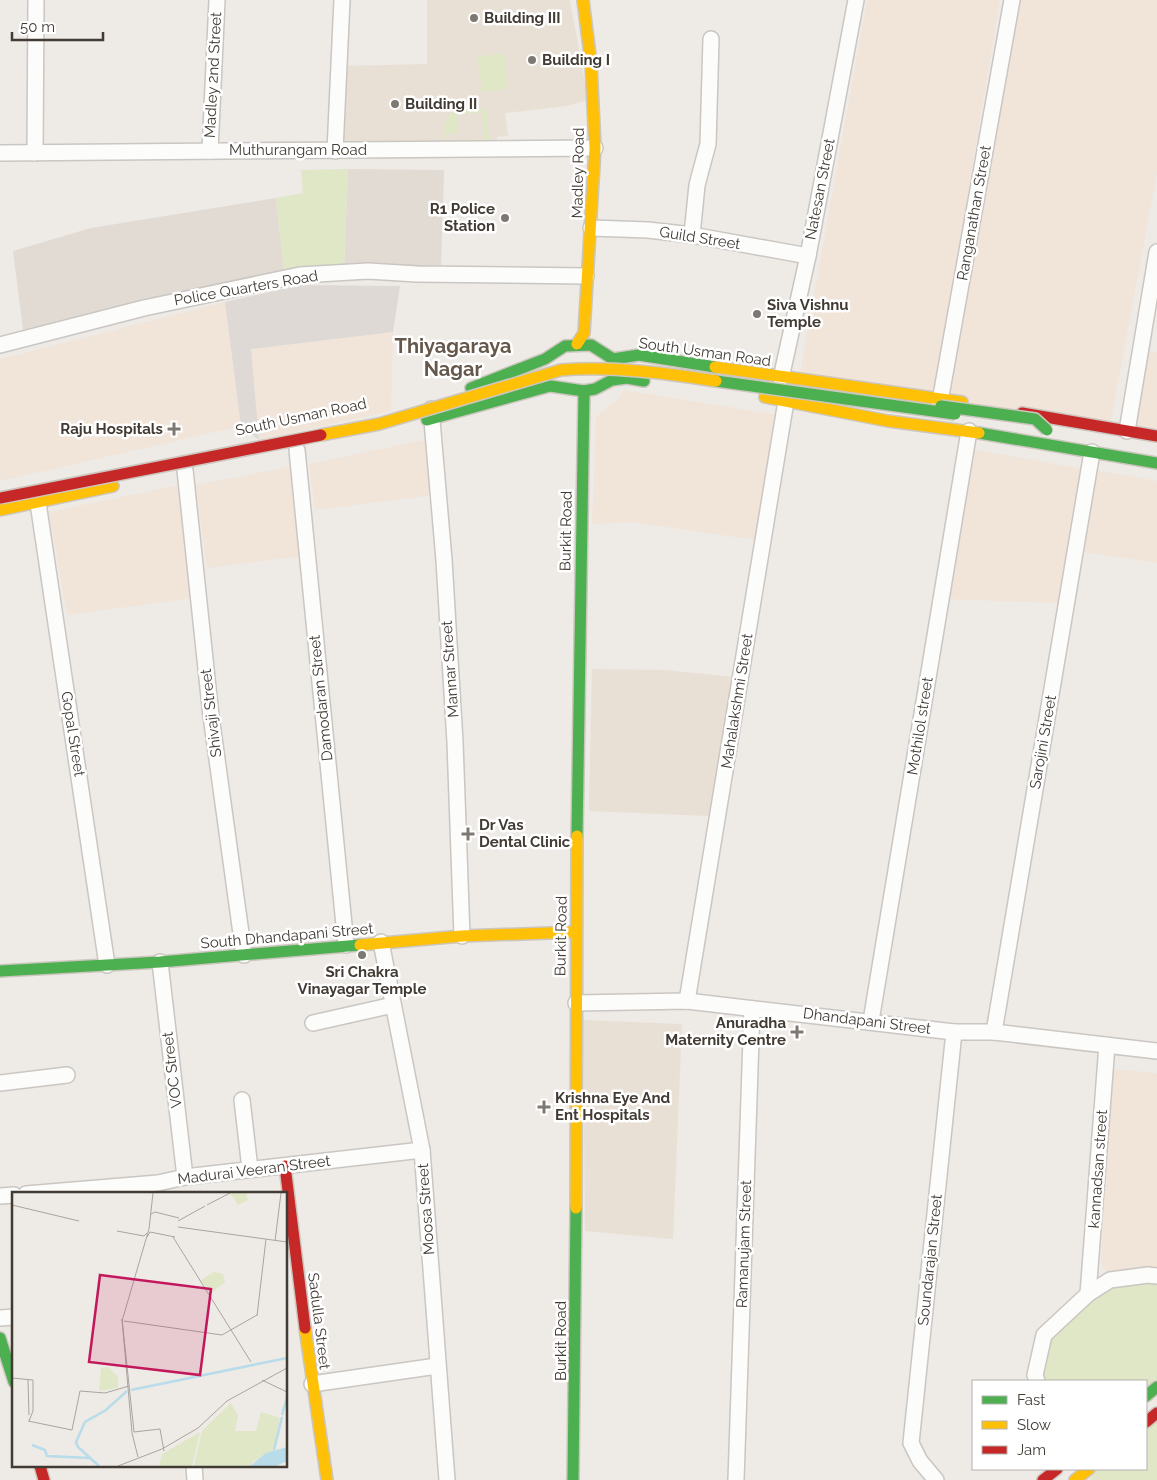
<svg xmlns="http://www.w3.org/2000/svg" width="1157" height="1480" viewBox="0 0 1157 1480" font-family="Raleway,sans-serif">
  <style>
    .residential { fill: #e2dbd4 }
    .commercial { fill: #f1e4d9 }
    .industrial { fill: #ded9d4 }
    .education { fill: #e9e0d5 }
    .green { fill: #dfe7c7; fill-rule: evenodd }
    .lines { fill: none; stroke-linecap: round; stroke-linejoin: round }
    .street-casing { stroke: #cac6c2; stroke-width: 18 }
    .fast-casing { stroke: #ccc6be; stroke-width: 14 }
    .slow-casing { stroke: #ccc6be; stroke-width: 14 }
    .jam-casing { stroke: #ccc6be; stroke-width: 14 }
    .street { stroke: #fcfcfb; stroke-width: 15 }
    .fast { stroke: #4caf50; stroke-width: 11 }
    .slow { stroke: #ffc107; stroke-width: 11 }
    .jam { stroke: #c62828; stroke-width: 11 }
    .fast-bridge-casing { stroke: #ccc6be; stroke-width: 14; stroke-linecap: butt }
    .slow-bridge-casing { stroke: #ccc6be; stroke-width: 14; stroke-linecap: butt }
    .jam-bridge-casing { stroke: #ccc6be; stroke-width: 14; stroke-linecap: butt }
    .fast-bridge { stroke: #4caf50; stroke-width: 11 }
    .slow-bridge { stroke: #ffc107; stroke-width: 11 }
    .jam-bridge { stroke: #c62828; stroke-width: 11 }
    .poi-dot { fill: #7e7872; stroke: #fff; stroke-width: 2 }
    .labels { text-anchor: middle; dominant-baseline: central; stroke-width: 5; stroke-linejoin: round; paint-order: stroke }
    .poi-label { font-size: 15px; font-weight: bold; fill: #423b34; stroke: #fff; text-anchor: start }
    .street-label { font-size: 15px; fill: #423b34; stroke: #fff }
    .district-label { font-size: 20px; font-weight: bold; fill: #65584b; stroke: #fff }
    .inset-river { fill: none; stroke: #b8dcea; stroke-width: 2.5 }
    .inset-road { fill: none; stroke: #a9a49f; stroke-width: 1 }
    .view { fill: #c2185b; fill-opacity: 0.15; stroke: #c2185b; stroke-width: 2.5 }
    .inset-edge { fill: none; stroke: #423b34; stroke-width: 2.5 }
  </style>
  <rect width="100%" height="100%" fill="#eeeae6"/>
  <g class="residential">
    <polygon points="348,169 444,170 441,265 344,268"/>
    <polygon points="276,198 284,271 23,330 13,251 91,228"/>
  </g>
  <g class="commercial">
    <polygon points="867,0 1000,0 933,402 799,379"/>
    <polygon points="1018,0 1157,0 1157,172 1110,425 944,403"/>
    <polygon points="225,302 241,426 0,481 0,359"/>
    <polygon points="393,332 391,411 259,440 251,349"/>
    <polygon points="1142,350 1157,352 1157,432 1127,427"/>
    <polygon points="624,390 784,416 763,541 632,522 592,524 596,417 616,401"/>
    <polygon points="430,439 434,495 315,510 309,464"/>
    <polygon points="967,448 1082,469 1061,603 946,599"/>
    <polygon points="292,466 302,556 207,568 196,485"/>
    <polygon points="1094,470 1157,481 1157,563 1079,551"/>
    <polygon points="179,485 192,598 67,615 49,512"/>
    <polygon points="1109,1069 1157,1073 1157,1268 1107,1272 1101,1264"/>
  </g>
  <polygon class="industrial" points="301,285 400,286 393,332 251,349 259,440 241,426 225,302"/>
  <g class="education">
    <polygon points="427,0 570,0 588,100 567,106 505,113 508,136 497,137 497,145 339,147 343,66 427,64"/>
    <polygon points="592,669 665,670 734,677 709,816 589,811"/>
    <polygon points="583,1020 682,1024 673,1239 585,1231"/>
  </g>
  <g class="green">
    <polygon points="504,53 508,88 482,92 477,57"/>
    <path d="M 487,109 L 489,141 L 444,143 L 444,126 L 451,111 ZM 482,113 L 484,139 L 446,141 L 445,134 L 458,133 L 457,114 Z"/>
    <polygon points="348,169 344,268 284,271 276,198 303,193 301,170"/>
    <polygon points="1157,1279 1157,1385 1146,1395 1146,1381 1040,1381 1047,1335 1111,1282"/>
    <polygon points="1157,1419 1157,1480 1090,1480 1097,1469 1146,1469 1146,1429"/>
  </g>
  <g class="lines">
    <g class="street-casing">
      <g id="street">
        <polyline points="210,151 217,0"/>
        <polyline points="335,151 342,0"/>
        <polyline points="0,153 595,148"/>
        <polyline points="35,153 36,0"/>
        <polyline points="591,228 648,230 692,235 808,256"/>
        <polyline points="692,235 697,185 708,144 711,39"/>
        <polyline points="0,345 144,308 300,275 368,271 417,274 586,276"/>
        <polyline points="781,378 808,256 856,0"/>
        <polyline points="939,407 1012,0"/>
        <polyline points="431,409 444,560 455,742 462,936"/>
        <polyline points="1127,431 1157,252"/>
        <polyline points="297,450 346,945"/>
        <polyline points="185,470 211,716 244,955"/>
        <polyline points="38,503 107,965"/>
        <polyline points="381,942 422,1150 447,1480"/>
        <polyline points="160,962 185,1177"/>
        <polyline points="687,1001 786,401"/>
        <polyline points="576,1003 687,1001 954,1032 994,1032 1157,1051"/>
        <polyline points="871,1021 969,431"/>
        <polyline points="313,1023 393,1005"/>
        <polyline points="994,1032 1092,452"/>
        <polyline points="0,1083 67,1075"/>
        <polyline points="242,1100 250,1169"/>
        <polyline points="26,1194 158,1183 185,1177 422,1150"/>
        <polyline points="0,1196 14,1195"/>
        <polyline points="1088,1294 1107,1045"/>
        <polyline points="0,1318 14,1317"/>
        <polyline points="1037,1381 1035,1375 1044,1335 1088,1294 1110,1280 1148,1275 1157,1276"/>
        <polyline points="312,1384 437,1366"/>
        <polyline points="194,1466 195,1480"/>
        <polyline points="736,1480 752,1009"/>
        <polyline points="936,1480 920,1461 911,1443 954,1032"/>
      </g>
    </g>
    <g class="fast-casing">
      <g id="fast">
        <polyline points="471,388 545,359 565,346 591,345 613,359 639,355 715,367"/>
        <polyline points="427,420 550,386 584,391 595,389 612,380 627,378 644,381"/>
        <polyline points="979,433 1157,463"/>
        <polyline points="577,836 584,391"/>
        <polyline points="0,971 160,962 360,945"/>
        <polyline points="0,1338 14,1382"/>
        <polyline points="1146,1396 1157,1387"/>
        <polyline points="573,1480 576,1208"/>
      </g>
    </g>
    <g class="slow-casing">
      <g id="slow">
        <polyline points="577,344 584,333 595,148 591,63 583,0"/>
        <polyline points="715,367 962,402"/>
        <polyline points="765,397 888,421 979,433"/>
        <polyline points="0,510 113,486"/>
        <polyline points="360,945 462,936 576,932"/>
        <polyline points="576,1208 577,836"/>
        <polyline points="305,1328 327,1480"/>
        <polyline points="1075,1480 1089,1469"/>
      </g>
    </g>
    <g class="jam-casing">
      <g id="jam">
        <polyline points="1022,413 1157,436"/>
        <polyline points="285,1166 305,1328"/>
        <polyline points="1146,1422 1157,1413"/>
        <polyline points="40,1466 44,1480"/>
        <polyline points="1043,1480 1057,1469"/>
      </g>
    </g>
    <use href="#street" class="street"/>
    <use href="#fast" class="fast"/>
    <use href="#slow" class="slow"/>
    <use href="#jam" class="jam"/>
    <g class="fast-bridge-casing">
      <g id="fast-bridge">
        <polyline points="716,381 955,414"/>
        <polyline points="941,406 1035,419 1047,430"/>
      </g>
    </g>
    <g class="slow-bridge-casing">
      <path id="slow-bridge" d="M 321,435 L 379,424 L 561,370 C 614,366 664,373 716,381"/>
    </g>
    <g class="jam-bridge-casing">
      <polyline id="jam-bridge" points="0,498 321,435"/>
    </g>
    <use href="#fast-bridge" class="fast-bridge"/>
    <use href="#slow-bridge" class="slow-bridge"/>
    <use href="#jam-bridge" class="jam-bridge"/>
  </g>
  <g class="poi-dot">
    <circle cx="474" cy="18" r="5"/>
    <circle cx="532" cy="60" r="5"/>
    <circle cx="395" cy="104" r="5"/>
    <circle cx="505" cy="218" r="5"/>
    <circle cx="757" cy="314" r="5"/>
    <path d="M171.5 421.5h5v5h5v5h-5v5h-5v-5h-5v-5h5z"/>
    <path d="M465.5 826.5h5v5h5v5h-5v5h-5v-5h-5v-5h5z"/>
    <circle cx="362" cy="955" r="5"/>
    <path d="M794.5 1024.5h5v5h5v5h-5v5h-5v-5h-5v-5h5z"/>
    <path d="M541.5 1099.5h5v5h5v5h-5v5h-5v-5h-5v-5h5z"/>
  </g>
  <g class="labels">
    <g class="poi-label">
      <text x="484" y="18">Building III</text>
      <text x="542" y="60">Building I</text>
      <text x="405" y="104">Building II</text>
      <text x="495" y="209" text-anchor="end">R1 Police<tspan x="495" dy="17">Station</tspan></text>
      <text x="767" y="305">Siva Vishnu<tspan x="767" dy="17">Temple</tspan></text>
      <text x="163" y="429" text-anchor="end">Raju Hospitals</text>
      <text x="479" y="825">Dr Vas<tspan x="479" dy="17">Dental Clinic</tspan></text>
      <text x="362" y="972" text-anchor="middle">Sri Chakra<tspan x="362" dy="17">Vinayagar Temple</tspan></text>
      <text x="786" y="1023" text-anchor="end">Anuradha<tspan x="786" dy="17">Maternity Centre</tspan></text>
      <text x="555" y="1098">Krishna Eye And<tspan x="555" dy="17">Ent Hospitals</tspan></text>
    </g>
    <g class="street-label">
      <text transform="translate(213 75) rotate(-87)">Madley 2nd Street</text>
      <text x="298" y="150">Muthurangam Road</text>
      <text transform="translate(578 173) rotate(-89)">Madley Road</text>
      <text transform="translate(820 189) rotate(-79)">Natesan Street</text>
      <text transform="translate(974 213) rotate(-80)">Ranganathan Street</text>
      <text transform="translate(700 238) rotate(9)">Guild Street</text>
      <text transform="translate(246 288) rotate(-10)">Police Quarters Road</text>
      <text transform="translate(705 352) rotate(8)">South Usman Road</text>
      <text transform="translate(301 417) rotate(-12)">South Usman Road</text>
      <text transform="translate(566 531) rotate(-89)">Burkit Road</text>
      <text transform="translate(450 669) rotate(-94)">Mannar Street</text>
      <text transform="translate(321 698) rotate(-96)">Damodaran Street</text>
      <text transform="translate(737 701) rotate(-81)">Mahalakshmi Street</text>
      <text transform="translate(211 713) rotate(-97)">Shivaji Street</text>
      <text transform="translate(920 726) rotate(-81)">Mothilol street</text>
      <text transform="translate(73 734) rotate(81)">Gopal Street</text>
      <text transform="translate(1043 742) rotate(-80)">Sarojini Street</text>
      <text transform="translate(287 936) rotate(-5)">South Dhandapani Street</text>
      <text transform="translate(561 936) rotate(-89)">Burkit Road</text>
      <text transform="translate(867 1021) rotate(7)">Dhandapani Street</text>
      <text transform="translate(172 1070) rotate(-97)">VOC Street</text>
      <text transform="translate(1098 1169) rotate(-86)">kannadsan street</text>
      <text transform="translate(254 1170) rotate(-7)">Madurai Veeran Street</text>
      <text transform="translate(426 1209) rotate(-94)">Moosa Street</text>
      <text transform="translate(744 1244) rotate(-88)">Ramanujam Street</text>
      <text transform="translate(930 1260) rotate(-84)">Soundarajan Street</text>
      <text transform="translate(319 1321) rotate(83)">Sadulla Street</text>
      <text transform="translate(561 1341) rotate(-90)">Burkit Road</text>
    </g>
    <g class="district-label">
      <text x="453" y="346">Thiyagaraya<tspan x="453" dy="23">Nagar</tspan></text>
    </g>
  </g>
  <g transform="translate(12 1192)">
    <rect width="275" height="275" fill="#eeeae6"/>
    <path d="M 218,1 L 234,1 L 236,8 L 226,13 ZM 202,80 L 211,82 L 213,90 L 198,102 L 189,88 ZM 96,175 L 106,185 L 106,196 L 87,199 L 89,176 ZM 219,211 L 226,223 L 223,239 L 244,239 L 249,220 L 268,226 L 262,260 L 243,268 L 238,274 L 182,274 L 190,239 ZM 188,240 L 180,274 L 147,274 L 150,262 Z" fill="#dfe7c7"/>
    <path d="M 275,255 L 275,269 L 264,274 L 238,274 L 254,261 Z" fill="#b8dcea"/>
    <path class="inset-river" d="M 119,198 L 275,166M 270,223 L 275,205M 20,253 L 33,258 L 35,264 L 78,266M 262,258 L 270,225M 87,274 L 66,255 L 64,250 L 73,230 L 94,218 L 115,199"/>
    <path class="inset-road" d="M 0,13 L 67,29M 195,13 L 218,1M 139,22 L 143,20 L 167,26M 166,29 L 193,14M 166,35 L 275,50M 105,39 L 132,44 L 135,41M 135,45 L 138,40 L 163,45M 161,45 L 239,170M 263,49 L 269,1M 245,124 L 254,47M 110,129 L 137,37 L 141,1M 112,129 L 210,143 L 245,123M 0,186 L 21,188 L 21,219 L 17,229M 16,188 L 17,223M 250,188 L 275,200M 68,199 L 93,201 L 117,194M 16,229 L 60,238 L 68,199M 126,265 L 120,241 L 110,127 L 122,240 L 148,237 L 152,259M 106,274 L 150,257 L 186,236 L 215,209 L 275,176"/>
    <path class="view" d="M 88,83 L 199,97 L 188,183 L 77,170 Z"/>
    <rect width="275" height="275" class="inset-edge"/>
  </g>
  <rect x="972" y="1380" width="175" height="90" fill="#ffffff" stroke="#b3b1ae"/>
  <rect x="982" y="1396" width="25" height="8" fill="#4caf50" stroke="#b3b1ae"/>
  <text x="1017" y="1405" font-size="15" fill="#423b34">Fast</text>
  <rect x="982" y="1421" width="25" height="8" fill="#ffc107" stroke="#b3b1ae"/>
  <text x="1017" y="1430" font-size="15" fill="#423b34">Slow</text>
  <rect x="982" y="1446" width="25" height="8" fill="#c62828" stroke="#b3b1ae"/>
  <text x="1017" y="1455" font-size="15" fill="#423b34">Jam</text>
  <path d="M12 32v8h91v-8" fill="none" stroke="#423b34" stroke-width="2.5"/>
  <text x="20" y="32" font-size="15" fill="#423b34" stroke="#ffffff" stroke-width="4" paint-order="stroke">50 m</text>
</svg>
